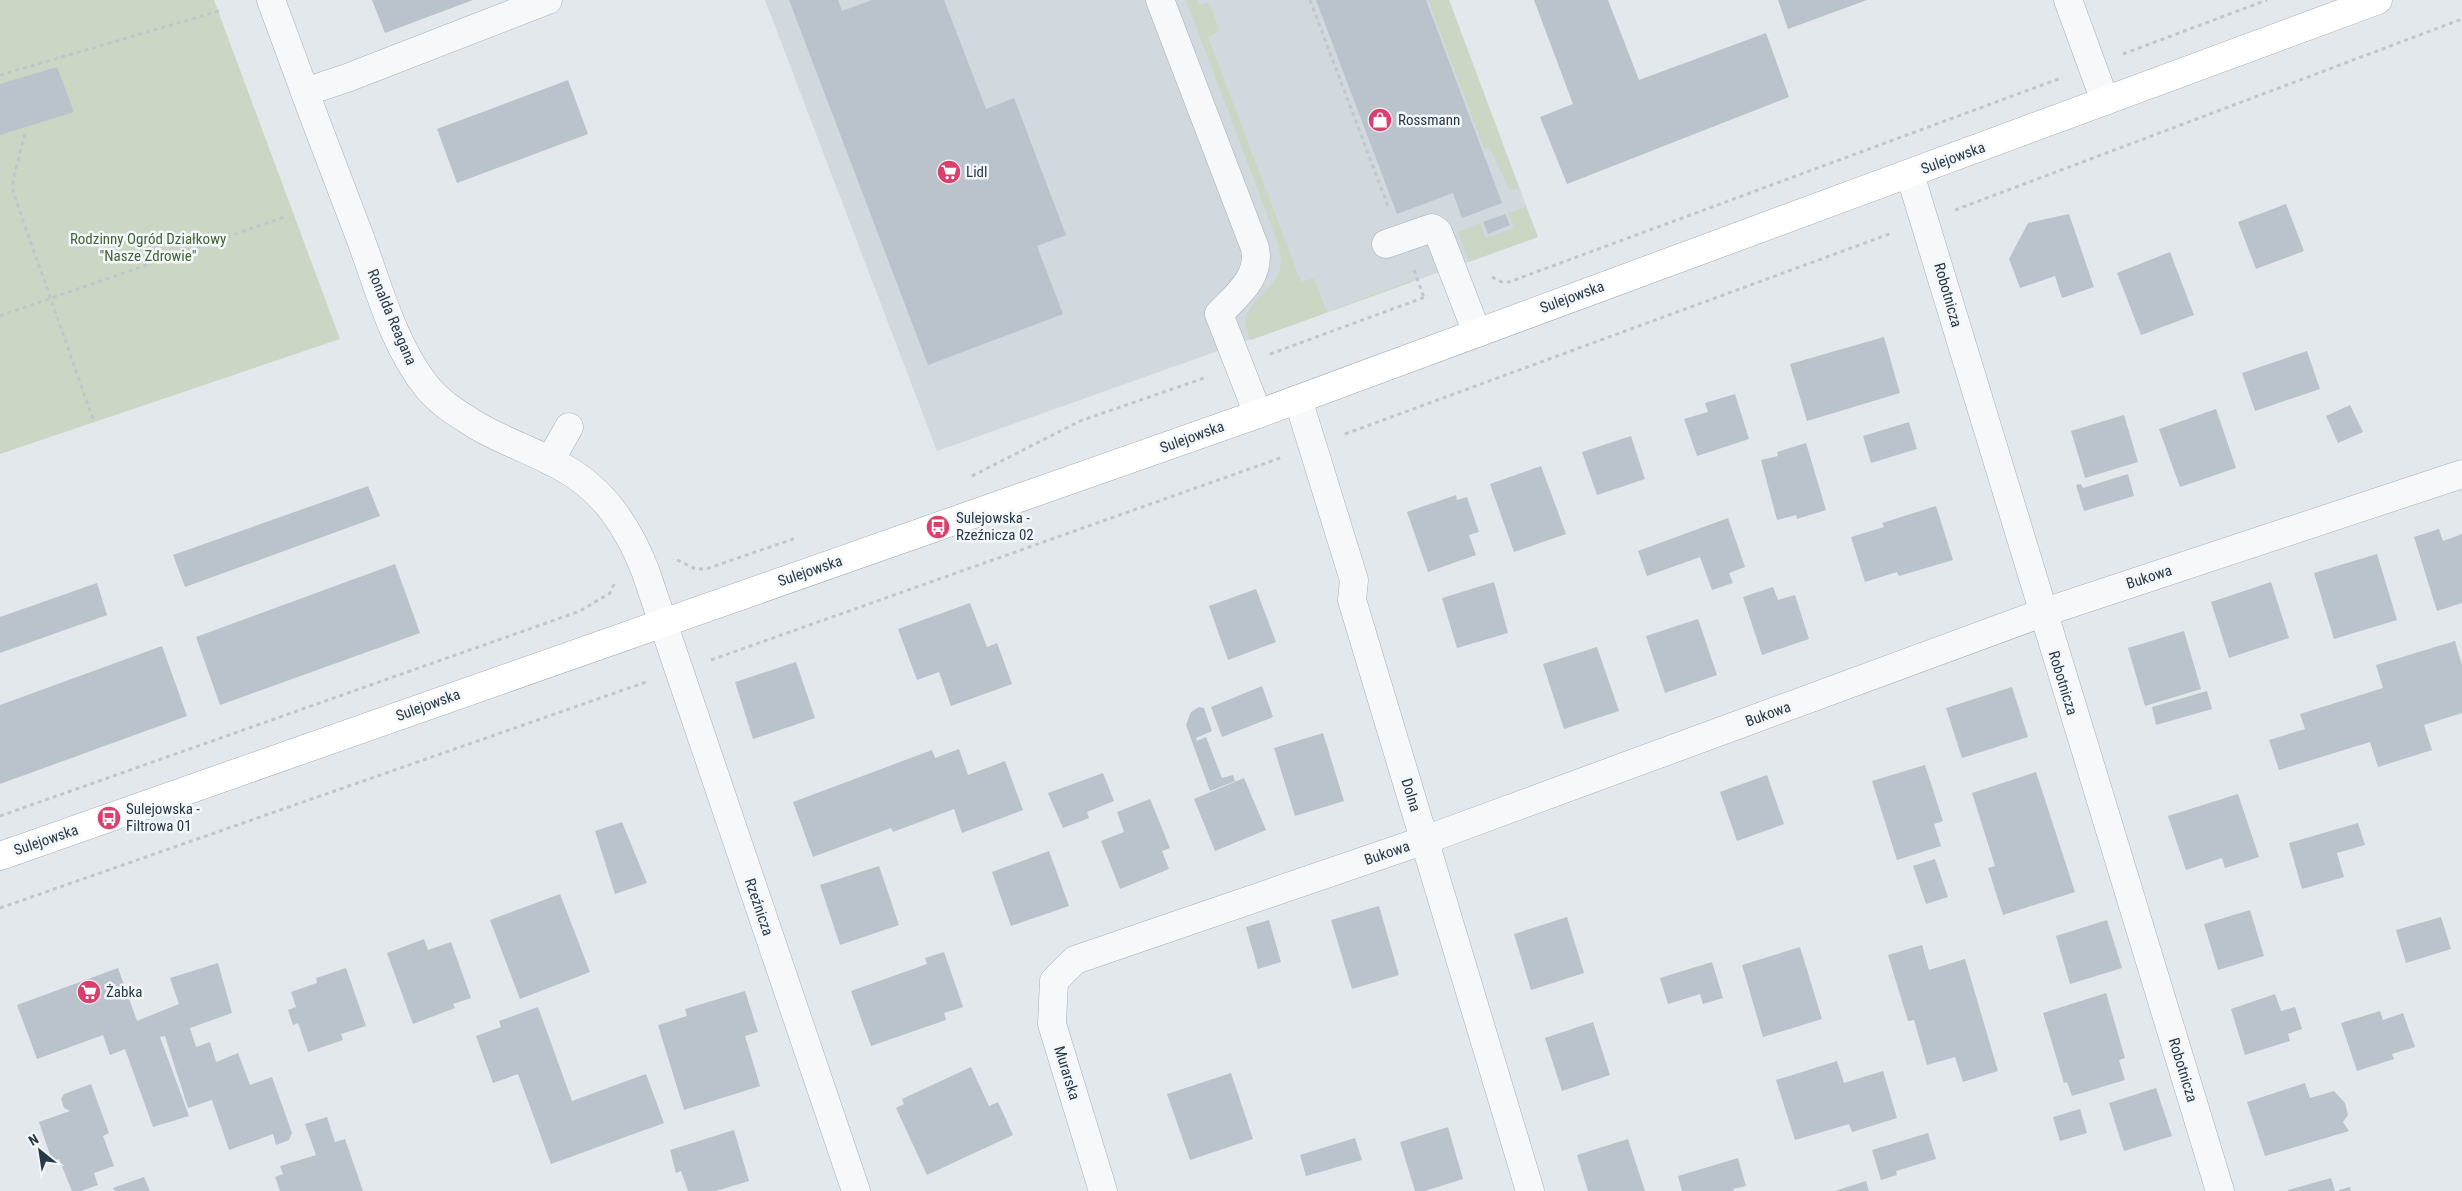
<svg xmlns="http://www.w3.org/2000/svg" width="2462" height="1191" viewBox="0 0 2462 1191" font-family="'Roboto Condensed',sans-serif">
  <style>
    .built { fill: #d1d8de }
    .green { fill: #cbd7c4 }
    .building { fill: #bac2cb }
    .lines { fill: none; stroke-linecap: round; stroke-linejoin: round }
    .minor-casing { stroke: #a7b0b7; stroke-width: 29 }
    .major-casing { stroke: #a1aeb9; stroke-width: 29 }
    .path { stroke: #c1c6cb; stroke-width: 3; stroke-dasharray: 4 4; stroke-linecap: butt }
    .minor { stroke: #f6f8fa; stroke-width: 28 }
    .major { stroke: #fff; stroke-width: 28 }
    .labels { text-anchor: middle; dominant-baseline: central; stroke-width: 5; stroke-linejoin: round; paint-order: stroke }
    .poi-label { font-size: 15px; fill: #293846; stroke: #f3f7f9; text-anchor: start }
    .street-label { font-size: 15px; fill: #293846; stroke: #f3f7f9 }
    .park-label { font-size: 15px; fill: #456335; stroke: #f3f7f9 }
  </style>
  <rect width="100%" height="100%" fill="#e3e8ec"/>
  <polygon class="built" points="765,0 1449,0 1538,237 937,451"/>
  <g class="green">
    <polygon points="0,0 214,0 340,339 0,454"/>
    <path d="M 1186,0 L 1197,0 L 1199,5 L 1209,2 L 1219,29 L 1218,32 L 1208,37 L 1301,282 L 1314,278 L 1327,312 L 1412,280 L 1412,282 L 1251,340 C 1231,306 1271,297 1280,269 C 1283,259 1279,248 1276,238 Z"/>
    <polygon points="1428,0 1449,0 1519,188 1510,191 1490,148 1484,149"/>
    <polygon points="1526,207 1538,237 1469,262 1458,232 1480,223 1486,238 1514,228 1508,213"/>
  </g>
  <g class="building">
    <polygon points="372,0 473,0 385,33"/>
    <polygon points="789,0 838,0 842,11 872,0 944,0 986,109 1014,98 1066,235 1037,246 1063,314 928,365"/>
    <polygon points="1316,0 1426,0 1502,203 1462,218 1453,193 1397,214"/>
    <polygon points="1534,0 1608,0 1639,80 1766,33 1789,97 1567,184 1540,117 1573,104"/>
    <polygon points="1778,0 1867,0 1788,29"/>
    <polygon points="57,67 74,112 0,135 0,84"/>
    <polygon points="568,80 588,134 457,183 437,129"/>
    <polygon points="2286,204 2304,251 2256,269 2238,222"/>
    <polygon points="1505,214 1510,225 1488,234 1483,222"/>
    <polygon points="2069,214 2094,287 2062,298 2055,276 2020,288 2009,259 2028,223"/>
    <polygon points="2170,252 2194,315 2141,335 2117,273"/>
    <polygon points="1884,337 1900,393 1807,421 1790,364"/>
    <polygon points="2307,351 2320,389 2255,411 2242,373"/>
    <polygon points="1735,394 1749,439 1697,456 1684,419 1708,412 1705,403"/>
    <polygon points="2350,405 2363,432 2338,443 2326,416"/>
    <polygon points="2216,409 2236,468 2180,487 2159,429"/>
    <polygon points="2124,415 2138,462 2085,478 2071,431"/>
    <polygon points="1909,422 1917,449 1871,463 1863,436"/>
    <polygon points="1631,436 1645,479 1597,495 1582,452"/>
    <polygon points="1806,443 1826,510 1797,519 1796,515 1777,520 1761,460 1778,456 1777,452"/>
    <polygon points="1541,466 1566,534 1514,552 1490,484"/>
    <polygon points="2128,474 2134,496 2084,511 2076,485 2081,484 2083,488"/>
    <polygon points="368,486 380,516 185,587 173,555"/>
    <polygon points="1456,495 1457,500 1467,497 1479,532 1469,535 1476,555 1428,572 1407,512"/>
    <polygon points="1936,506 1953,560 1899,576 1897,572 1865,582 1851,537 1884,527 1882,523"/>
    <polygon points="1728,518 1745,567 1729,573 1733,583 1712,590 1700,557 1647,576 1638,551"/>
    <polygon points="2439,529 2443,541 2462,534 2462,603 2437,611 2414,537"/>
    <polygon points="2377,554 2397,620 2334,639 2314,573"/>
    <polygon points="395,564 420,633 220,705 196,637"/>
    <polygon points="1494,582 1508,633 1457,648 1442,598"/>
    <polygon points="2271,582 2289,638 2229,658 2211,602"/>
    <polygon points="97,583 107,615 0,653 0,617"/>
    <polygon points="1773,587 1778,600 1795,595 1809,639 1762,655 1743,597"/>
    <polygon points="1256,589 1276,642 1228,660 1209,606"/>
    <polygon points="970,603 987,647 997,643 1012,684 951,706 939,672 917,680 898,629"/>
    <polygon points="1698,619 1717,675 1665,693 1646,636"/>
    <polygon points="2184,631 2201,689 2145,706 2128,648"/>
    <polygon points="2455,641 2462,665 2462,713 2424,725 2432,750 2378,767 2370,742 2279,770 2269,740 2305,729 2300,714 2383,688 2376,665"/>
    <polygon points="162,646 187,716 0,784 0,705"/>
    <polygon points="1597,647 1619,711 1564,729 1543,664"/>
    <polygon points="796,662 815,718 753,739 735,682"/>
    <polygon points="1262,686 1273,717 1222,737 1211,707"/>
    <polygon points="2012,687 2028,737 1962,758 1946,708"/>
    <polygon points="2207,691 2212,709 2156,725 2152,707"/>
    <polygon points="1199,707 1204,708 1212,731 1196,738 1197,741 1206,737 1222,778 1233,775 1235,781 1210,791 1186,725 1191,712"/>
    <polygon points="1323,733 1344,801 1295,816 1274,748"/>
    <polygon points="959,749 968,775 1005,761 1023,810 962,833 954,809 893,832 891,828 813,857 793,802 932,750 935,758"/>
    <polygon points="1925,765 1943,821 1934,824 1941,846 1897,860 1872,781"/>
    <polygon points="2036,772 2075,892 2003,915 1988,868 1995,866 1972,793"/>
    <polygon points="1103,773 1114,801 1087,812 1089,818 1063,828 1048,793"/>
    <polygon points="1767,775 1784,824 1737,841 1720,792"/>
    <polygon points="1244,778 1266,830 1215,851 1194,799"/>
    <polygon points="2238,794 2259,857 2225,868 2222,858 2186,870 2168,816"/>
    <polygon points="1150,799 1170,848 1162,851 1169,869 1120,889 1101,841 1124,832 1117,812"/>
    <polygon points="622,822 647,883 615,894 595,831"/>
    <polygon points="2358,823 2365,845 2337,853 2344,877 2302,889 2289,843"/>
    <polygon points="1049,851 1069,906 1011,926 992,872"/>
    <polygon points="1935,859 1948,897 1926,904 1913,866"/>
    <polygon points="879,866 899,925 840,945 820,885"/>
    <polygon points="560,894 590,972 520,999 490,920"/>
    <polygon points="1379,906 1399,975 1352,989 1331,920"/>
    <polygon points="2250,910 2264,956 2218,970 2204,924"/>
    <polygon points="1567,917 1584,973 1531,990 1514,934"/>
    <polygon points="2441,917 2451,949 2406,963 2396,930"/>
    <polygon points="1269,920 1281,962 1258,969 1246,927"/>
    <polygon points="2107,920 2122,968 2070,984 2056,936"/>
    <polygon points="424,939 428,950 451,942 471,998 453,1004 455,1008 413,1024 387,953"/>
    <polygon points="1922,945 1929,970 1965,959 1998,1071 1963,1082 1955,1057 1927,1065 1914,1020 1908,1021 1888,955"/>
    <polygon points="1800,947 1822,1019 1763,1037 1742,965"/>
    <polygon points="944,952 963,1007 944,1013 946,1020 871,1046 851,991 927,964 925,958"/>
    <polygon points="1712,962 1723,998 1703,1004 1700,994 1668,1004 1660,978"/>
    <polygon points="218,963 232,1013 190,1028 196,1047 210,1042 216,1062 238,1053 250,1085 272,1077 292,1133 289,1140 276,1145 273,1134 229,1150 212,1100 188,1108 165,1036 160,1037 189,1116 153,1127 125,1049 110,1055 103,1035 37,1059 17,1005 118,968 137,1021 179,1004 170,978"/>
    <polygon points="346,968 366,1026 341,1034 343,1040 308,1052 298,1023 293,1025 288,1010 296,1007 291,992 317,983 316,978"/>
    <polygon points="745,991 758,1032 745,1036 760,1086 684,1110 658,1025 687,1016 685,1009"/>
    <polygon points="2106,993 2125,1058 2119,1060 2125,1080 2072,1096 2067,1082 2064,1083 2043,1013"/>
    <polygon points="2275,994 2281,1011 2295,1007 2302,1029 2288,1034 2290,1041 2245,1055 2231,1009"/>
    <polygon points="538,1007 572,1101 646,1074 664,1123 551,1164 518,1074 493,1083 476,1036 501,1027 499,1021"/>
    <polygon points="2380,1011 2383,1020 2403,1013 2415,1047 2392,1054 2394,1059 2357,1071 2341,1023"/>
    <polygon points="1593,1022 1610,1075 1562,1091 1545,1038"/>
    <polygon points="1837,1061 1844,1083 1883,1071 1897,1118 1852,1132 1849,1124 1795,1140 1776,1080"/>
    <polygon points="971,1067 989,1106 998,1102 1013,1135 927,1175 896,1108 904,1104 902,1099"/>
    <polygon points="1231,1073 1253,1139 1190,1160 1167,1094"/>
    <polygon points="2305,1083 2310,1098 2334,1091 2345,1103 2348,1115 2343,1122 2349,1131 2265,1156 2247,1102"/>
    <polygon points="91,1084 109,1133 103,1136 114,1166 94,1173 98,1185 81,1191 72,1191 59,1159 52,1161 39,1122 70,1111 64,1108 61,1099 64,1094"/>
    <polygon points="2156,1088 2172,1136 2124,1151 2109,1103"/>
    <polygon points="2080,1109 2087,1133 2060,1141 2053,1117"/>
    <polygon points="327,1117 335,1142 345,1139 363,1191 280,1191 275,1177 283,1174 280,1166 316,1155 305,1124"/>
    <polygon points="1448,1127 1463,1179 1425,1191 1415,1191 1400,1142"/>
    <polygon points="734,1130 749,1181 716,1191 688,1191 681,1171 676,1173 670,1150"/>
    <polygon points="1928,1133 1936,1159 1896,1171 1897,1175 1881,1180 1872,1150"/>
    <polygon points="1355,1138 1362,1160 1306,1176 1300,1155"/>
    <polygon points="1628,1139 1645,1191 1588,1191 1577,1155"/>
    <polygon points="1738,1158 1746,1186 1733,1189 1734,1191 1682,1191 1678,1176"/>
    <polygon points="144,1177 150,1191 115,1191 113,1188"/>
    <polygon points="2331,1178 2335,1191 2288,1191 2288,1190"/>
    <polygon points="1866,1181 1869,1191 1835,1191"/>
    <polygon points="2350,1187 2351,1191 2339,1191 2339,1190"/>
  </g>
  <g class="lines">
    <g class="minor-casing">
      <g id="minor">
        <path d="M 271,0 C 300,80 330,160 361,240 C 379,289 394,346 427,387 C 440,403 457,413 474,424 C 502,441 534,451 562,467 C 604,490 628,527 645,570 L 856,1191"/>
        <path d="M 1160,0 L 1255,248 C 1261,277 1237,295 1219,314 L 1258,414"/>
        <polyline points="2068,0 2105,101"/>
        <polyline points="305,92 347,78 548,0"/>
        <polyline points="1910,174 2220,1191"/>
        <polyline points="1386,244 1432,228 1438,232 1477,333"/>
        <polyline points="1298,399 1354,580 1352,600 1530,1191"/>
        <polyline points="550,461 569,427"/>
        <polyline points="1103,1191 1052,1024 1054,981 1075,960 1425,840 2042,613 2462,474"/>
      </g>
    </g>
    <g class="major-casing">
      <polyline id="major" points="0,856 1258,414 2378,0"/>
    </g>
    <g class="path">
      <polyline points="1310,0 1389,209"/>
      <polyline points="2123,54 2267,0"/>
      <polyline points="0,75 219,11"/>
      <polyline points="25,134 13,180 13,192 94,422"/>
      <polyline points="1955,210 2462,19"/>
      <polyline points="1414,270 1424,298"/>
      <polyline points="1492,277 1502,282 1509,282 2061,78"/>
      <polyline points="0,316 287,216"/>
      <polyline points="1270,354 1428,296"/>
      <polyline points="1345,434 1892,233"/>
      <polyline points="972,476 1080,421 1207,377"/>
      <polyline points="677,560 696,569 706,569 796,538"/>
      <polyline points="711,660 1283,457"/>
      <polyline points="0,816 580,611 610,593 614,584"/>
      <polyline points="0,908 649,681"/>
    </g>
    <use href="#minor" class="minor"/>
    <use href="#major" class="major"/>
  </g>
  <defs>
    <g id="shop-disc" transform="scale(1.25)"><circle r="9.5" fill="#d9406e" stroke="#f3f7f9"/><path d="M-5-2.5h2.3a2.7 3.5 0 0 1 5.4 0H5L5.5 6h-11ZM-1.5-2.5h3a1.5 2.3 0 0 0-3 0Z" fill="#fff"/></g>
    <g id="supermarket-disc" transform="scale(1.25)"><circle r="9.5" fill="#d9406e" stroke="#f3f7f9"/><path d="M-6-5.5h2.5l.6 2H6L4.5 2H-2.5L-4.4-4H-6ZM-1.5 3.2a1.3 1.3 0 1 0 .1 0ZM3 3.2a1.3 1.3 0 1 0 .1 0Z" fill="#fff"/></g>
    <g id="bus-disc" transform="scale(1.25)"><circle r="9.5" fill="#d9406e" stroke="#f3f7f9"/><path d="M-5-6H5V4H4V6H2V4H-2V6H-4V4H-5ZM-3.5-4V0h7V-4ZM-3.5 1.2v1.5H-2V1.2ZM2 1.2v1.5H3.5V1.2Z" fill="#fff"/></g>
  </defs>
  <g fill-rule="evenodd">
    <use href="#shop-disc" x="1380" y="120"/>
    <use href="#supermarket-disc" x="949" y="172"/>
    <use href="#bus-disc" x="938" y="527"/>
    <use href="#bus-disc" x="109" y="818"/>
    <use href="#supermarket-disc" x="89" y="992"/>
  </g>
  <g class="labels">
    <g class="poi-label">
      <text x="1398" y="120">Rossmann</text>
      <text x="966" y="172">Lidl</text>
      <text x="956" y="518">Sulejowska -<tspan x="956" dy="17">Rzeźnicza 02</tspan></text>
      <text x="126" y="809">Sulejowska -<tspan x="126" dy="17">Filtrowa 01</tspan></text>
      <text x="106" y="992">Żabka</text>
    </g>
    <g class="street-label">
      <text transform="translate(1953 158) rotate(-20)">Sulejowska</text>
      <text transform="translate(1948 295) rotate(74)">Robotnicza</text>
      <text transform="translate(1572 297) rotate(-20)">Sulejowska</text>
      <text transform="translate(392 317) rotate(67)">Ronalda Reagana</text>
      <text transform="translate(1192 437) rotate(-20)">Sulejowska</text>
      <text transform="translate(810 571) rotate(-19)">Sulejowska</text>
      <text transform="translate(2149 577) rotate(-18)">Bukowa</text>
      <text transform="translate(2063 683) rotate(73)">Robotnicza</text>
      <text transform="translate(428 705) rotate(-20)">Sulejowska</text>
      <text transform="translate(1768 714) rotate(-20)">Bukowa</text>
      <text transform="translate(1411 795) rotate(73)">Dolna</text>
      <text transform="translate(46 840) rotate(-19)">Sulejowska</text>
      <text transform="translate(1387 853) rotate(-19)">Bukowa</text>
      <text transform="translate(759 907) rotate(71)">Rzeźnicza</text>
      <text transform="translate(2183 1070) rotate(73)">Robotnicza</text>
      <text transform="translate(1067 1073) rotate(73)">Murarska</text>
    </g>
    <g class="park-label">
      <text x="148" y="239">Rodzinny Ogród Działkowy<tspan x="148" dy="17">"Nasze Zdrowie"</tspan></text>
    </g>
  </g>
  <g transform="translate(40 1151) rotate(330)" stroke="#f3f7f9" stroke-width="4" paint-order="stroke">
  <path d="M0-4L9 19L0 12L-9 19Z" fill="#293846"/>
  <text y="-8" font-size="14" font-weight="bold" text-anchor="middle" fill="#293846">N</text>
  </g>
</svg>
